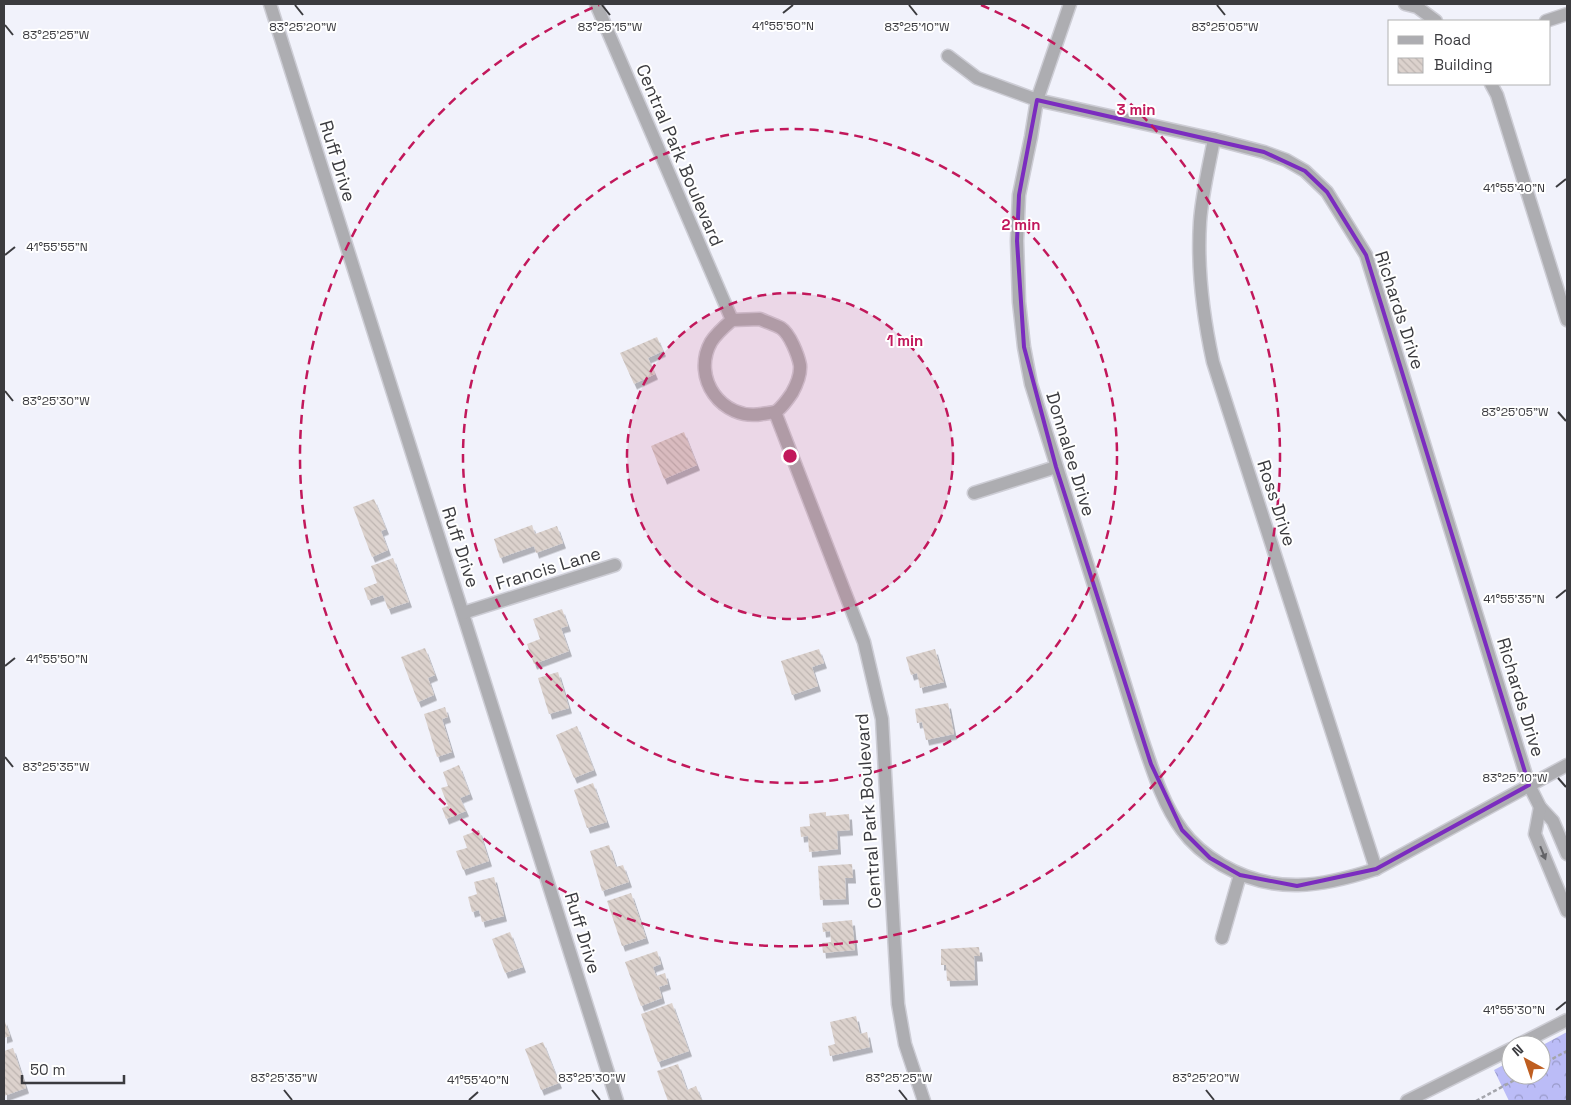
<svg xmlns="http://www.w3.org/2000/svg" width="1571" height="1105" viewBox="0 0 1571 1105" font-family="'Space Grotesk',sans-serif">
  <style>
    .park { fill: url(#park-crowns) }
    .building { fill: url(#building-back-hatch); filter: url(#shadow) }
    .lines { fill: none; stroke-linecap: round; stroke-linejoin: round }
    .minor-casing { stroke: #cdcdd5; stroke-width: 15 }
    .tertiary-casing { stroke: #cdcdd5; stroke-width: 15 }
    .path { stroke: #a4a5ac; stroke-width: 2.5; stroke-dasharray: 4 2.5; stroke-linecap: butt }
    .minor { stroke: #adadb1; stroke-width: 12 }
    .tertiary { stroke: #adadb1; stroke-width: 12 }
    .oneway { fill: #636367 }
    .marked { fill: none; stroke: #7b2cbf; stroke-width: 4; stroke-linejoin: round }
    .ticks { fill: none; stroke: #3b3b3f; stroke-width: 2 }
    .ring { fill: none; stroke: #c2185b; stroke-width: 2.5; stroke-dasharray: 9 6 }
    .labels { text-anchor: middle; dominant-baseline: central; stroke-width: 4; stroke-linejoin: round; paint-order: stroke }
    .street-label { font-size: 18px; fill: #3b3b3f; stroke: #fff }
    .ticks-label { font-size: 12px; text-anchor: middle; fill: #3b3b3f; stroke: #fff; stroke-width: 4; stroke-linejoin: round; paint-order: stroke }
    .centre { fill: #c2185b; stroke: #fff; stroke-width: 2.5 }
    .ring-label { font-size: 15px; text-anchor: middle; font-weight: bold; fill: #c2185b; stroke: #fff; stroke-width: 4; stroke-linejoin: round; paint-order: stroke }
  </style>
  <defs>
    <pattern id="park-crowns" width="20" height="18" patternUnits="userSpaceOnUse" patternTransform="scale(1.25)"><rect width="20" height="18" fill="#bbbcf7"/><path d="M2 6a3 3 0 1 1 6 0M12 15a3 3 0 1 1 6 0" fill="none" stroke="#999ac9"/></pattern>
    <pattern id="building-back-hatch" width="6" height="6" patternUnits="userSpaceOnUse" patternTransform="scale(1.25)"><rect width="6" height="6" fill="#dcd2cd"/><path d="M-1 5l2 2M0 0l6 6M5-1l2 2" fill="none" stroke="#beb5b1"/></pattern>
    <filter id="shadow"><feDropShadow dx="3" dy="5.5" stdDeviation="0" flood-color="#0004"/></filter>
  </defs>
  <rect width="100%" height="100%" fill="#f1f2fb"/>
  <polygon class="park" points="1567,1032 1567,1101 1509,1101 1494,1070 1511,1061 1511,1075 1541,1075 1541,1046"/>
  <g class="building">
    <polygon points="657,337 663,351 648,358 655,374 634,384 620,353"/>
    <polygon points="684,432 697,465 664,479 651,446"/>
    <polygon points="374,499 386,529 381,531 388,550 372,557 353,507"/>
    <polygon points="532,525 535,534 557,526 563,543 536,553 534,546 500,558 494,539"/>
    <polygon points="393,558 409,602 388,609 383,595 368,600 364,588 377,583 371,566"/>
    <polygon points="562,609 568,626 561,628 569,651 534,664 527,644 540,639 533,619"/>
    <polygon points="425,648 435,675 428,678 434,695 418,702 401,657"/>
    <polygon points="819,649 824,663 812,667 818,686 792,695 781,661"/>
    <polygon points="935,649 944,682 920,688 917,673 911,675 906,657"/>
    <polygon points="558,672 569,708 549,714 538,678"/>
    <polygon points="948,703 954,734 926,740 922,722 917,723 915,709"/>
    <polygon points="445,707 448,717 442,719 452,752 437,757 424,714"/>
    <polygon points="577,726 594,770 574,778 556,735"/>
    <polygon points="459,765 470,794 460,798 466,811 446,819 442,808 448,806 441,788 448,786 443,772"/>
    <polygon points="593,783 607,822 587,828 574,790"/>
    <polygon points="826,812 826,816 849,814 850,830 837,831 838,849 809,852 808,836 801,837 800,827 810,826 809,814"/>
    <polygon points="479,830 489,861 463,870 456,851 467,848 463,836"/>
    <polygon points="609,845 616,867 623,865 629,882 602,891 590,851"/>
    <polygon points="852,864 853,878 845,878 846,899 820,900 818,866"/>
    <polygon points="494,877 504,916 482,922 479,910 472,912 468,897 477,894 474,882"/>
    <polygon points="631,893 646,938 622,946 607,901"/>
    <polygon points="852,920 855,950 823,953 822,943 831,942 830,931 823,932 822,923"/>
    <polygon points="510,932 523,967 505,973 492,939"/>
    <polygon points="979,947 980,956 974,956 975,980 947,981 946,965 941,965 941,949"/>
    <polygon points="657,951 661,964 653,967 656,976 665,973 668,984 659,987 662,998 641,1006 625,962"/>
    <polygon points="672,1003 689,1051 658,1062 641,1014"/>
    <polygon points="856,1016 860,1034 867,1032 870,1047 830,1056 828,1046 835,1044 830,1022"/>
    <polygon points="4,1019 10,1036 4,1038"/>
    <polygon points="543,1042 559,1083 541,1090 525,1049"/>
    <polygon points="13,1048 26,1088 4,1096 4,1051"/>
    <polygon points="678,1064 687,1090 696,1086 702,1101 668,1101 657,1071"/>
  </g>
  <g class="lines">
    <g class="minor-casing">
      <g id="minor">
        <polyline points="270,4 617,1101"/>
        <polyline points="596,4 732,320"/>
        <path d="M 1070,4 L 1037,100 L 1031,137 L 1019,195 L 1017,241 L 1019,302 L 1024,347 L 1031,384 L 1141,736 C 1152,768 1162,803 1182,830 C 1192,844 1207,856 1222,865 C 1274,895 1322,887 1376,869 L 1567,765"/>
        <polyline points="1405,4 1417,7 1436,21"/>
        <polyline points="1546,21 1567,14"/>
        <polyline points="948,56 977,78 1037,100 1214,139 1264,152 1286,160 1305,171 1327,192 1366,255 1529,785 1540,807 1553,821 1567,854"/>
        <polyline points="1491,84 1497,95 1567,320"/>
        <path d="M 1214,139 C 1209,166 1202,194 1200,222 C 1197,269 1203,316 1213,362 L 1376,869"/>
        <path d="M 760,319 C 766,322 774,324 781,328 C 790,334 798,355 800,365 C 801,375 797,384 792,393 C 788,399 783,406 777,411 C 773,413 767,413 762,414 C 722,421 691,378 711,342 C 716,334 725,326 732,320 Z"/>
        <polyline points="775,412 864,642 882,719 898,1004 905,1044 924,1101"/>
        <polyline points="974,493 1056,467"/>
        <polyline points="463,613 615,565"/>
        <polyline points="1540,807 1535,834 1567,911"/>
        <polyline points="1222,938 1240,875"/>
      </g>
    </g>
    <g class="tertiary-casing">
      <g id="tertiary">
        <polyline points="1518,1045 1567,1020"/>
        <polyline points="1407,1101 1511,1049"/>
      </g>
    </g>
    <g class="path">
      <polyline points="1541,1065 1567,1051"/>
      <polyline points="1476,1101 1524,1075"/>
    </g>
    <use href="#minor" class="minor"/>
    <use href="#tertiary" class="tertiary"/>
  </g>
  <defs><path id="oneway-solid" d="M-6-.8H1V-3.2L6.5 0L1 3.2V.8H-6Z" transform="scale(1.25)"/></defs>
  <use class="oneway" href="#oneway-solid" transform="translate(1543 853) rotate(68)"/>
  <path class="marked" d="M 1037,100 L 1264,152 L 1305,171 L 1327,192 L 1366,255 L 1529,785 L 1376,869 L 1297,886 L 1240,875 L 1210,858 L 1182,830 L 1151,764 L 1056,467 L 1024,347 L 1017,241 L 1019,195 Z"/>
  <path class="ticks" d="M 295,5 L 303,15M 602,5 L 610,15M 909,5 L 917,15M 1217,5 L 1225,15M 783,13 L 793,5M 5,25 L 13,35M 1556,187 L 1566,179M 5,255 L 15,247M 5,391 L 13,401M 1558,412 L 1566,421M 1556,598 L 1566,590M 5,666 L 15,658M 5,757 L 13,767M 1558,778 L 1566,787M 1556,1010 L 1566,1002M 284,1090 L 292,1100M 592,1090 L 600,1100M 899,1090 L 907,1100M 1206,1090 L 1214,1100M 469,1100 L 478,1092"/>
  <circle cx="790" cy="456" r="163" fill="#c2185b" fill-opacity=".12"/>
  <g class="ring">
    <circle cx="790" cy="456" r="163"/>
    <circle cx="790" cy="456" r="327"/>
    <path d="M981 5A490 490 0 1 1 599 5"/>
  </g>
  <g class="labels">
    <g class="street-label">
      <text transform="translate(680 155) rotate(67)">Central Park Boulevard</text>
      <text transform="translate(338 161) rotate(73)">Ruff Drive</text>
      <text transform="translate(1400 310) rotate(72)">Richards Drive</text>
      <text transform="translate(1071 454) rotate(73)">Donnalee Drive</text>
      <text transform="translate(1277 503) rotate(72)">Ross Drive</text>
      <text transform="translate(461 547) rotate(72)">Ruff Drive</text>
      <text transform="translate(548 568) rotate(-17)">Francis Lane</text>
      <text transform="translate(1521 697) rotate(73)">Richards Drive</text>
      <text transform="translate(868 811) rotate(-94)">Central Park Boulevard</text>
      <text transform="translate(583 933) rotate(73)">Ruff Drive</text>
    </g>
  </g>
  <g class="ticks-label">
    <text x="783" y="30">41°55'50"N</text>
    <text x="303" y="31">83°25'20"W</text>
    <text x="610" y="31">83°25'15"W</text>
    <text x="917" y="31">83°25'10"W</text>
    <text x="1225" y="31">83°25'05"W</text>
    <text x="56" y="39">83°25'25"W</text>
    <text x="1514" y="192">41°55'40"N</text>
    <text x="57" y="251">41°55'55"N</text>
    <text x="56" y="405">83°25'30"W</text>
    <text x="1515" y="416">83°25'05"W</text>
    <text x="1514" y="603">41°55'35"N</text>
    <text x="57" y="663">41°55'50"N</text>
    <text x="56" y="771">83°25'35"W</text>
    <text x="1515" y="782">83°25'10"W</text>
    <text x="1514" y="1014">41°55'30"N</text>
    <text x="284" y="1082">83°25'35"W</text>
    <text x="592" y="1082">83°25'30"W</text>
    <text x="899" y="1082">83°25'25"W</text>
    <text x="1206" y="1082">83°25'20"W</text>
    <text x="478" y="1084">41°55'40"N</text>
  </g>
  <circle cx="790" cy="456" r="8" class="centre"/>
  <g class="ring-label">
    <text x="1136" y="115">3 min</text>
    <text x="1021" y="230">2 min</text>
    <text x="905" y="346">1 min</text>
  </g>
  <rect width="1571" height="1105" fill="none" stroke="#3b3b3f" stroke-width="10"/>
  <rect x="1388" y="20" width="162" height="65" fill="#ffffff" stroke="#b1b1b2"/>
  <rect x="1398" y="36" width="25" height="8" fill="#adadb1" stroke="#b1b1b2"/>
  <text x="1434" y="45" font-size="15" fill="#3b3b3f">Road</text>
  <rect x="1398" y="58" width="25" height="15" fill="url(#building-back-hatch)" stroke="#b1b1b2"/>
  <text x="1434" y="70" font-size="15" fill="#3b3b3f">Building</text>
  <g transform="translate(1526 1060) rotate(320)"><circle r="24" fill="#ffffff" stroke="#b1b1b2"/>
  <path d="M0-4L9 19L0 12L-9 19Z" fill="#bf5e20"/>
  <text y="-8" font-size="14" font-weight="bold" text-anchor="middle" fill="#3b3b3f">N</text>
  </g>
  <path d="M22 1075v8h102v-8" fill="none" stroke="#3b3b3f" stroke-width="2.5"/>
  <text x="30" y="1075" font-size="15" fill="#3b3b3f" stroke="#ffffff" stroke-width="4" paint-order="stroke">50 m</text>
</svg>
